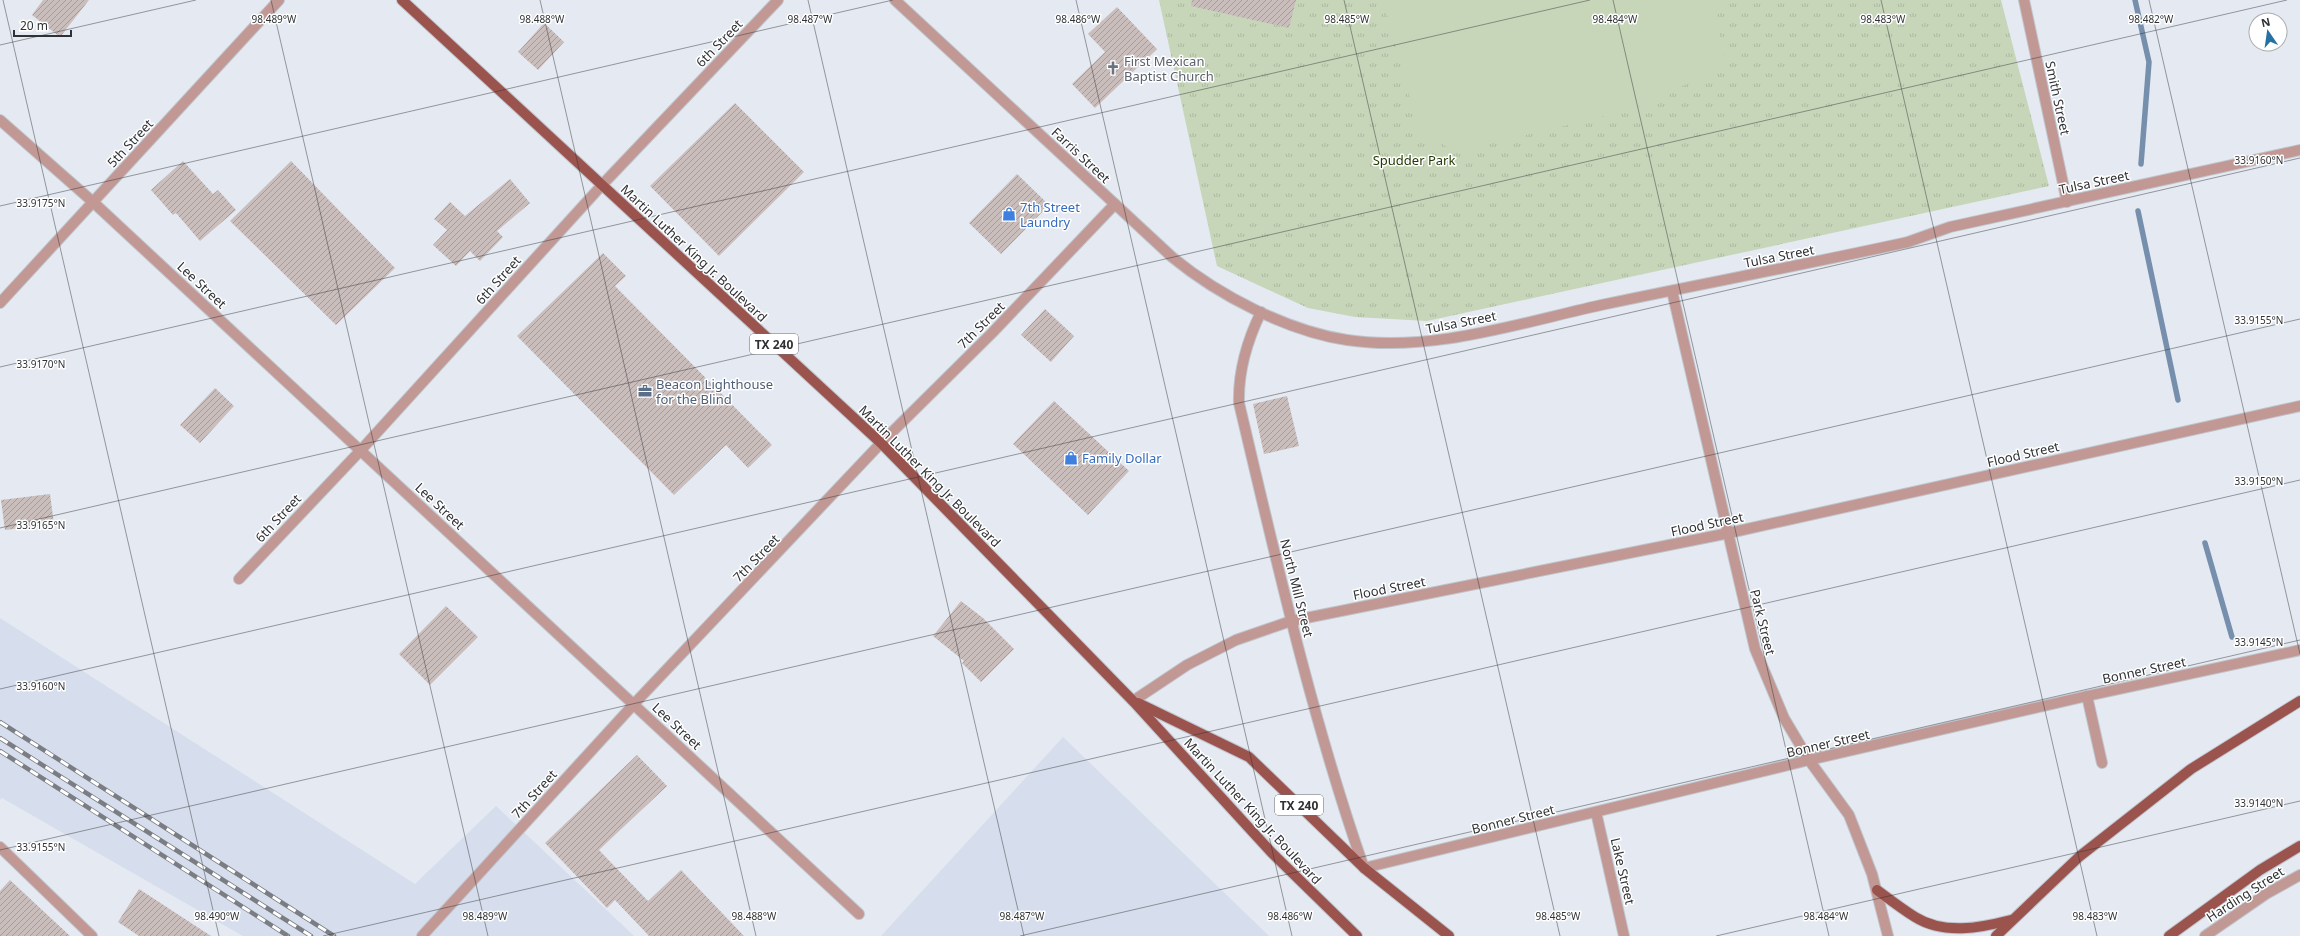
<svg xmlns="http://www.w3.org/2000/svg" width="2300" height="936" viewBox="0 0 2300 936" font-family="'Noto Sans',sans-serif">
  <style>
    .built { fill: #d6ddec }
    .grass { fill: url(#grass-tufts) }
    .pitch { fill: #c7d6b9 }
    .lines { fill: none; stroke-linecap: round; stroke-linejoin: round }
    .stream { stroke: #768fac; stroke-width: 5.5 }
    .building { fill: url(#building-hatch) }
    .minor-casing { stroke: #c0c4cc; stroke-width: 12 }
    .major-casing { stroke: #c0c4cc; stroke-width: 12 }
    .minor { stroke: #c19893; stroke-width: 10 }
    .major { stroke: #9a534d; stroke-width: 10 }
    .rail-casing { stroke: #7a7d83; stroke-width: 4.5 }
    .rail { stroke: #fff; stroke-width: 3; stroke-dasharray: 9; stroke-linecap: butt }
    .ticks { fill: none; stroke: #2f3134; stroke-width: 1; stroke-opacity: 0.45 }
    .labels { text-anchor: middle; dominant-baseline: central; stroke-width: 3; stroke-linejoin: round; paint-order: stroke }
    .shield { fill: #fff; stroke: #6d6f71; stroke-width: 1 }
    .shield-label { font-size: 12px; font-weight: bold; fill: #2f3134 }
    .street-label { font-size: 13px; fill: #2f3134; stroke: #fff }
    .worship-label { font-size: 13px; fill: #5b616d; stroke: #fff; text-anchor: start }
    .park-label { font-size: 13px; fill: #243a02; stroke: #fff }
    .shop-label { font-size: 13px; fill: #366cbe; stroke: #fff; text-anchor: start }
    .service-label { font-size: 13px; fill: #4e5e75; stroke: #fff; text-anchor: start }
    .ticks-label { font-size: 10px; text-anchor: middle; fill: #2f3134; stroke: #fff; stroke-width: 3; stroke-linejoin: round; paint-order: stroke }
  </style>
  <defs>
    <pattern id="grass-tufts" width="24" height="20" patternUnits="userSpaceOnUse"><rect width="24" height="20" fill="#c7d6b9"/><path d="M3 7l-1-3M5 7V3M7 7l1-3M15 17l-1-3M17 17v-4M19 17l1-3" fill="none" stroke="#abb8a0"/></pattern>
    <pattern id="building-hatch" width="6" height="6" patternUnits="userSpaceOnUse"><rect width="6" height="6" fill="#cabebd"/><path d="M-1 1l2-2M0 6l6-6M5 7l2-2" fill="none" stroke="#a49b9a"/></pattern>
  </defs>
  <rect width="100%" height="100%" fill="#e4e9f2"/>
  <g class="built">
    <polygon points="0,618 415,884 496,806 634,936 243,936 2,798 0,800"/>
    <polygon points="1063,737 1269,936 881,936"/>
  </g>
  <polygon class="grass" points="1159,0 2001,0 2049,186 1427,321 1355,317 1308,308 1217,266"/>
  <polygon class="pitch" points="1383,0 1712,0 1726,65 1634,109 1456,152 1419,131"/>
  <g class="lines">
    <g class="stream">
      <polyline points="2135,0 2149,62 2141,164"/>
      <polyline points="2138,211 2178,400"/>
      <polyline points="2205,543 2232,637"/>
    </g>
  </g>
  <g class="building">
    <polygon points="43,0 89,0 60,37 32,15"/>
    <polygon points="1192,0 1296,0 1289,28 1191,6"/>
    <polygon points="1117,7 1157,49 1095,108 1072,84 1105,52 1088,34"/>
    <polygon points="544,23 564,42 538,70 518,52"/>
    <polygon points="735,103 804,172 719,256 650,186"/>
    <polygon points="183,161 213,194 218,190 236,210 200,241 176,213 173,215 151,190"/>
    <polygon points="291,161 395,268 336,325 230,221"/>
    <polygon points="1017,174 1049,205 1001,254 969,223"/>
    <polygon points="510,179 530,203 497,231 503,237 480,261 470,251 456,266 433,245 447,230 434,219 450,202 465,216"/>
    <polygon points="603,253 626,276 615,286 772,445 748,468 726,445 674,495 517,336"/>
    <polygon points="1045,309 1074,336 1051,362 1021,335"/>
    <polygon points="215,388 234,406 200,443 180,425"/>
    <polygon points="1287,396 1299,446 1264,454 1253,404"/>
    <polygon points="1054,401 1129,471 1088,515 1013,444"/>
    <polygon points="50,494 54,524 5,530 1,500"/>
    <polygon points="961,601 983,618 1014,649 981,682 962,663 964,661 933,636"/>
    <polygon points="446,606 478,637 430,685 399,654"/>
    <polygon points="637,755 667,786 599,850 648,901 681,870 744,936 649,936 615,900 607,908 545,843"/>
    <polygon points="10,880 70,936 0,936 0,891"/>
    <polygon points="139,889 211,936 139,936 118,922"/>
  </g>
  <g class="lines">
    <g class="minor-casing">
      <g id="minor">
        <path d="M 895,0 L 1172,257 C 1218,295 1287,331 1347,340 C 1433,353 1522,322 1606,304 C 1706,283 1808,264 1908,242 L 1950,227 L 2300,150"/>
        <polyline points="2024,0 2067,202"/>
        <polyline points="0,120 93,202 859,914"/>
        <polyline points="1672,291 1755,649 1784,718 1809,760 1849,815 1872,874 1888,936"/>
        <polyline points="0,303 279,0"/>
        <path d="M 1261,312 C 1247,341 1238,370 1239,403 C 1276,559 1311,716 1364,868 L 1809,760 L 2087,696 L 2300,650"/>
        <polyline points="239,579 361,450 602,185 778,0"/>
        <polyline points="2087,696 2102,763"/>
        <polyline points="1133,701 1187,665 1236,640 1291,621 1729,533 2300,406"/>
        <polyline points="1596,812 1624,936"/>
        <polyline points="0,847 92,936"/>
        <polyline points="422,936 634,704 881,443 992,333 1115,204"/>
        <polyline points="2205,936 2266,894 2300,875"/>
      </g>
    </g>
    <g class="major-casing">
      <g id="major">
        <polyline points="402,0 881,443 1133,701 1271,852 1357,936"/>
        <polyline points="1138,703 1249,757 1364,868 1449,936"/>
        <path d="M 1877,890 C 1889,899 1902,909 1915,917 C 1944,935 1980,928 2011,920"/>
        <polyline points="1996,936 2080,856 2191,769 2300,701"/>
        <polyline points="2169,936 2260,870 2300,846"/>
      </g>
    </g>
    <use href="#minor" class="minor"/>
    <use href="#major" class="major"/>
    <g class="rail-casing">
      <g id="rail">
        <polyline points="0,722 334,936"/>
        <polyline points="0,738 311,936"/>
        <polyline points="0,751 288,936"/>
      </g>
    </g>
    <use href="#rail" class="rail"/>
  </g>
  <path class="ticks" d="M 3,0 L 219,936M 271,0 L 488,936M 540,0 L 756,936M 808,0 L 1024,936M 1076,0 L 1292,936M 1344,0 L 1560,936M 1613,0 L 1829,936M 1881,0 L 2097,936M 2149,0 L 2300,654M 0,45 L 196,0M 0,206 L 893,0M 0,367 L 1590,0M 0,528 L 2287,0M 0,689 L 2300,158M 0,850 L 2300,319M 323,936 L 2300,480M 1020,936 L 2300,640M 1716,936 L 2300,801"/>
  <defs>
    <g id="church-bare" transform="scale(1.08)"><path d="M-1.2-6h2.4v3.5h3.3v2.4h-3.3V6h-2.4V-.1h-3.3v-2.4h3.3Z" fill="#6b7280" stroke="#fff" stroke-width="2.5" paint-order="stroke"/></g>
    <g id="shop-bare" transform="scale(1.08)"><path d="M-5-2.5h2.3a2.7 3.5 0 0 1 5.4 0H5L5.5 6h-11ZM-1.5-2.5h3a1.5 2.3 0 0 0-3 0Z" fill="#3f7fe0" stroke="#fff" stroke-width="2.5" paint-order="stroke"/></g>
    <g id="office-bare" transform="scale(1.08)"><path d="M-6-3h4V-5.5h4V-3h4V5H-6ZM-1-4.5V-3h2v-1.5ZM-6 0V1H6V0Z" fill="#5c6f8a" stroke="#fff" stroke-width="2.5" paint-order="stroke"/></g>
  </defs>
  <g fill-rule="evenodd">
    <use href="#church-bare" x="1113" y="68"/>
    <use href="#shop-bare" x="1009" y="214"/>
    <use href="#office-bare" x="645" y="391"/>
    <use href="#shop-bare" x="1071" y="458"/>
  </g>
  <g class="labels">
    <g class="shield">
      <rect x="750" y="334" width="48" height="20" rx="3"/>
      <rect x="1275" y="795" width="48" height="20" rx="3"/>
    </g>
    <g class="shield-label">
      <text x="774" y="344">TX 240</text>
      <text x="1299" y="805">TX 240</text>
    </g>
    <g class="street-label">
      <text transform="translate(719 43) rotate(-46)">6th Street</text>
      <text transform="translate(2058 98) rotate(78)">Smith Street</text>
      <text transform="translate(130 143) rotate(-47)">5th Street</text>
      <text transform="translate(1081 155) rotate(43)">Farris Street</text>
      <text transform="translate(2094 182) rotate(-12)">Tulsa Street</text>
      <text transform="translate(694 253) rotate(43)">Martin Luther King Jr. Boulevard</text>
      <text transform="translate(1779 256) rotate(-11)">Tulsa Street</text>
      <text transform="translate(498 280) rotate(-48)">6th Street</text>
      <text transform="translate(202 285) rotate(43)">Lee Street</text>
      <text transform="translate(1461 322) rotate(-11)">Tulsa Street</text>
      <text transform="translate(981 325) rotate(-45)">7th Street</text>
      <text transform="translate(2023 454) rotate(-13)">Flood Street</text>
      <text transform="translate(930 476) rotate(45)">Martin Luther King Jr. Boulevard</text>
      <text transform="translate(440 506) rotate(43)">Lee Street</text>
      <text transform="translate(278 518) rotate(-47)">6th Street</text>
      <text transform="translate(1707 524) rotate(-12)">Flood Street</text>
      <text transform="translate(756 558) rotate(-46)">7th Street</text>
      <text transform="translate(1297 588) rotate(76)">North Mill Street</text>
      <text transform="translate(1389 588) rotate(-11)">Flood Street</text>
      <text transform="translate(1763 622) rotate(76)">Park Street</text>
      <text transform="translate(2144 670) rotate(-12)">Bonner Street</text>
      <text transform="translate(677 726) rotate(43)">Lee Street</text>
      <text transform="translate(1828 743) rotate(-13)">Bonner Street</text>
      <text transform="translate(534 794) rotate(-48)">7th Street</text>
      <text transform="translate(1253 811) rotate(47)">Martin Luther King Jr. Boulevard</text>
      <text transform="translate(1513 819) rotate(-14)">Bonner Street</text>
      <text transform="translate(1623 871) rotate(77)">Lake Street</text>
      <text transform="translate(2245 894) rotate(-33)">Harding Street</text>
    </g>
    <g class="worship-label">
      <text x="1124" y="61">First Mexican<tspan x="1124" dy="15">Baptist Church</tspan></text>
    </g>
    <g class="park-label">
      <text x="1414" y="160">Spudder Park</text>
    </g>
    <g class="shop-label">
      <text x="1020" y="207">7th Street<tspan x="1020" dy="15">Laundry</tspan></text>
      <text x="1082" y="458">Family Dollar</text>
    </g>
    <g class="service-label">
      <text x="656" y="384">Beacon Lighthouse<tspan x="656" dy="15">for the Blind</tspan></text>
    </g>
  </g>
  <g class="ticks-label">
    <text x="274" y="23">98.489°W</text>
    <text x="542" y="23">98.488°W</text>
    <text x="810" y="23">98.487°W</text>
    <text x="1078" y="23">98.486°W</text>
    <text x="1347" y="23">98.485°W</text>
    <text x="1615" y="23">98.484°W</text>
    <text x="1883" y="23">98.483°W</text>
    <text x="2151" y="23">98.482°W</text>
    <text x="2259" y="164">33.9160°N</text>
    <text x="41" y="207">33.9175°N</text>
    <text x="2259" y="324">33.9155°N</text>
    <text x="41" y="368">33.9170°N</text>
    <text x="2259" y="485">33.9150°N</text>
    <text x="41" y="529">33.9165°N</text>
    <text x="2259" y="646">33.9145°N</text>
    <text x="41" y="690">33.9160°N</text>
    <text x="2259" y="807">33.9140°N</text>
    <text x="41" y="851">33.9155°N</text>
    <text x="217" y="920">98.490°W</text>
    <text x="485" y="920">98.489°W</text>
    <text x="754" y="920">98.488°W</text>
    <text x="1022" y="920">98.487°W</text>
    <text x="1290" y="920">98.486°W</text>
    <text x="1558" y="920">98.485°W</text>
    <text x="1826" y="920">98.484°W</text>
    <text x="2095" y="920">98.483°W</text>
  </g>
  <g transform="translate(2268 32) rotate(347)"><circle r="19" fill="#ffffff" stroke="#acadae"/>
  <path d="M0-3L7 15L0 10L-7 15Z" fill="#2671a4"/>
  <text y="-6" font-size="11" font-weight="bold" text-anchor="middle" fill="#2f3134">N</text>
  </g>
  <path d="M14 30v6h57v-6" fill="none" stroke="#2f3134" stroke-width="2"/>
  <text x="20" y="30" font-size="12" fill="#2f3134" stroke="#ffffff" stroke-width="3" paint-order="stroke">20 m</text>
</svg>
